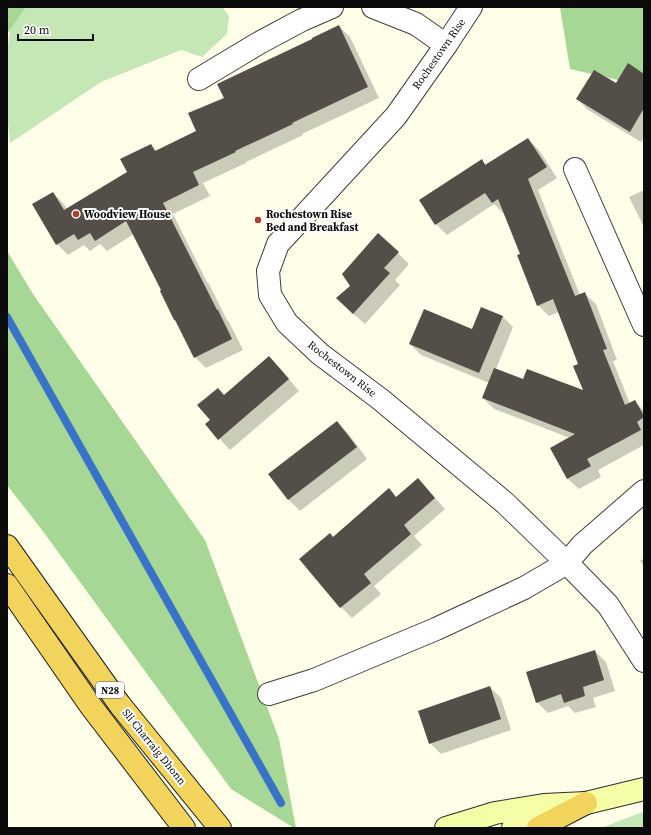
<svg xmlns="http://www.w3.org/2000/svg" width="651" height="835" viewBox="0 0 651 835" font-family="'Source Serif 4',serif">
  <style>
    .green { fill: #c5e7b5 }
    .forest { fill: #a6d795 }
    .shadow { fill: #0003 }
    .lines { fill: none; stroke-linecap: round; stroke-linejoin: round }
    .stream { stroke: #3973c9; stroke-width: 8 }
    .building { fill: #534e48 }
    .minor-casing { stroke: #3e3e3e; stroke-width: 24 }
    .secondary-casing { stroke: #2d2d2d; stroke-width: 24 }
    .trunk-casing { stroke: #1c1c1c; stroke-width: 24 }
    .minor { stroke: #fff; stroke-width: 22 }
    .secondary { stroke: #f5fda6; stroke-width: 22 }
    .trunk { stroke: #f2d45c; stroke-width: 22 }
    .poi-dot { fill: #b63d28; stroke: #fff; stroke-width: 1.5 }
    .labels { text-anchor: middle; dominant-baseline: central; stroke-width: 4; stroke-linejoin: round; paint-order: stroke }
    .shield { fill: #fff; stroke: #545454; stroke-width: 1 }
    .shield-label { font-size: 10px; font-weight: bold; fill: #0b0b0b }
    .street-label { font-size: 11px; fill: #0b0b0b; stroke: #fff }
    .poi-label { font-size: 11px; font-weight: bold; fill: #0b0b0b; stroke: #fff; text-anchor: start }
  </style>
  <rect width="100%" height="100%" fill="#fefee9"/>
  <g class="green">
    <polygon points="24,7 224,7 223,8 229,16 227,34 202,57 181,50 101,82 10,143 7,112 7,54 11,23"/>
    <polygon points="644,812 644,828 601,828 640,813"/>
  </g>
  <g class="forest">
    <polygon points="7,7 26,7 7,34"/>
    <polygon points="560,7 644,7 644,86 570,69"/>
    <polygon points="7,251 33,294 205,540 279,739 296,828 294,828 231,789 42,530 7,485"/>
  </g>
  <g class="shadow">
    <polygon points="339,26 350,37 379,98 302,134 303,135 246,162 246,163 203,183 210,196 173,214 207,282 209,284 227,320 229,322 243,350 206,368 195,357 163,291 134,234 107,251 100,244 90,251 84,245 68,255 57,244 53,193 64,204 67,209 128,173 151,145 157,151 197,131 225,98"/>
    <polygon points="644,75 644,137 641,142 588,110 577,99"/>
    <polygon points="528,139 539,150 557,178 538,190 580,295 585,294 596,304 617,360 613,361 630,404 635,401 644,411 644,445 598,470 601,477 579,489 568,479 551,448 570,438 494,409 483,398 489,383 421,355 410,344 473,330 502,316 513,327 496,369 524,380 584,392 580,365 559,312 549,316 538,305 522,255 505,212 503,213 494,204 447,235 436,224 421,200 482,161 487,165"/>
    <polygon points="644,190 644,227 629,197"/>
    <polygon points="398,253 409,264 395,280 400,285 365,324 348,309 352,286"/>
    <polygon points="269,357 280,368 299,391 230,450 206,424 211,420 224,396"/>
    <polygon points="337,422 348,433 367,459 300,511 289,500 269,474"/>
    <polygon points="418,479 445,509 414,536 422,545 374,586 381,594 352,618 341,607 333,538 396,498"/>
    <polygon points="644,558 644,566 640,561"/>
    <polygon points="595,651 606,662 615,691 593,698 596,707 575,713 568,706 548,713 537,702"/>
    <polygon points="490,687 501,698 511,730 441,754 430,743"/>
  </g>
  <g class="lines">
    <polyline class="stream" points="7,317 281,803"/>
  </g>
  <g class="building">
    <polygon points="339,25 368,87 292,123 293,124 235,151 236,152 193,172 199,185 163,203 198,272 217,310 218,310 232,339 194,358 175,320 174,320 160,291 161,290 126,221 95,241 90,233 78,240 74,234 56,245 32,204 53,192 64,210 127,172 120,159 151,144 155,151 196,131 188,113 224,98 217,84 312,39 312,38"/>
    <polygon points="628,63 644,74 644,108 630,132 576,99 594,70 616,83"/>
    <polygon points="528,138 547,167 528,179 575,296 585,292 607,349 603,350 625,405 635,400 644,416 644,417 637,422 641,430 587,459 591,466 567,479 550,448 575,434 482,398 494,368 523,379 527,369 583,390 573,366 578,364 553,299 537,306 517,255 520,254 498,199 492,203 485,193 435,225 419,200 482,159 485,165"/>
    <polygon points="378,233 399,252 384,268 390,273 353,314 336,298 350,286 342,274"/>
    <polygon points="481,307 503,316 479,373 409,344 424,309 472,329"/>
    <polygon points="269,356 289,379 218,440 205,424 210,420 197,405 218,388 224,395"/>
    <polygon points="337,421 357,447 288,500 268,474"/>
    <polygon points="418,478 435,498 404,525 411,534 364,574 371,583 340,608 299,559 330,533 333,537 389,488 396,497"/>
    <polygon points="595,650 604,680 583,687 585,696 564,703 561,694 536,703 526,672"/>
    <polygon points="490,686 501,719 429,744 418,711"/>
  </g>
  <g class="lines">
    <g class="minor-casing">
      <g id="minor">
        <polyline points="373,7 416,24 446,45"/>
        <polyline points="471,7 446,45 396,116 278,244 268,271 270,295 287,323 320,354 380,399 505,503 567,563 608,605 644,661"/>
        <polyline points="199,79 259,43 302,20 332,7"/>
        <polyline points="575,169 644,325"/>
        <polyline points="269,694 314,680 436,629 524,588 567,563 582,545 644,491"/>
      </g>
    </g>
    <g class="secondary-casing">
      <g id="secondary">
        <polyline points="446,828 495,813 544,805 586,803"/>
        <polyline points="513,828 586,803 644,789"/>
      </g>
    </g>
    <g class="trunk-casing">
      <g id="trunk">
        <polyline points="7,546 120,705 220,828"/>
        <polyline points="7,585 90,705 184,828"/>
        <polyline points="538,828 586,803"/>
      </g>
    </g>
    <use href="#minor" class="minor"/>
    <use href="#secondary" class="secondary"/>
    <use href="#trunk" class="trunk"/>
  </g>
  <g class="poi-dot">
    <circle cx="76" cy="214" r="4"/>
    <circle cx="258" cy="220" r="4"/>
  </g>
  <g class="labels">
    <rect class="shield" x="96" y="682" width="28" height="16" rx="3"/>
    <g class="shield-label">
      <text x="110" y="690">N28</text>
    </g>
    <g class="street-label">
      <text transform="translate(439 54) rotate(-55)">Rochestown Rise</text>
      <text transform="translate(342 369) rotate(38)">Rochestown Rise</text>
      <text transform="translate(154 747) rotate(51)">Sli Charraig Dhonn</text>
    </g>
    <g class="poi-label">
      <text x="84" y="214">Woodview House</text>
      <text x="266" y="214">Rochestown Rise<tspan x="266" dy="13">Bed and Breakfast</tspan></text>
    </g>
  </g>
  <rect width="651" height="835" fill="none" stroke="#0b0b0b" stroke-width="16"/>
  <path d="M18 34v6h75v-6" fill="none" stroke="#0b0b0b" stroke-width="2"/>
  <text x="24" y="34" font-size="12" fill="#0b0b0b" stroke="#ffffff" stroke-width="3" paint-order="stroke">20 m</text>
</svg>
